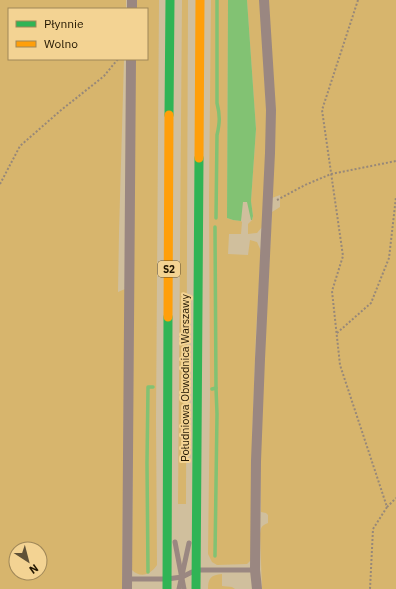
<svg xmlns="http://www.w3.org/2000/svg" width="396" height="589" viewBox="0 0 396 589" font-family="'IBM Plex Sans',sans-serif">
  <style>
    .green { fill: #d7b56d; fill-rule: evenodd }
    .water { fill: #82c273 }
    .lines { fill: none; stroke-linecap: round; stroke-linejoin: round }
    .stream { stroke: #82c273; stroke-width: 3.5 }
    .path { stroke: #978879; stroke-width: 2; stroke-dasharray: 2 2; stroke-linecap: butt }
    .lane { stroke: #9a8781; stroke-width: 5 }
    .street { stroke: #9a8781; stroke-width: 10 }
    .fast { stroke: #30b455; stroke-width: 9 }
    .slow { stroke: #ff9f0a; stroke-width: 9 }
    .labels { text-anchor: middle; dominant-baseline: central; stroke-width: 4; stroke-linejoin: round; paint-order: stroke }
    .shield { fill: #f3d393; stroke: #614f2c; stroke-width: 1 }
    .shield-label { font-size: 10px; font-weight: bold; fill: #221600 }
    .street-label { font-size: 11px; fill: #221600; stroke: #f3d393 }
  </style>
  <rect width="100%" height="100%" fill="#d0bf9d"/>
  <g class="green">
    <path d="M 0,0 L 126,0 L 126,9 L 9,9 L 9,59 L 124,59 L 119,232 L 118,292 L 125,289 L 122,589 L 0,589 ZM 16,549 L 40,549 L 40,573 L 16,573 Z"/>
    <path d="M 136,0 L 159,0 L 156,419 L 157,565 C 151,574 141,579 132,570 L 135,59 L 147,59 L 147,9 L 136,9 Z"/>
    <polygon points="182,0 188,0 186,504 178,504"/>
    <polygon points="211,0 228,0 227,218 233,220 241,221 242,222 241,234 229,234 228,254 248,255 250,240 257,242 261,251 256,332 252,439 252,559 247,564 217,565 212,562 208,554 210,394 209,196"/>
    <polygon points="247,0 260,0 267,125 262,227 257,233 248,234 248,224 252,220 253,216 251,201 256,129"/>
    <path d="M 269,0 L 396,0 L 396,589 L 262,589 L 260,534 C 261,527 261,526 268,523 L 268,515 L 266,513 L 261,512 L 260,431 L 272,212 L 280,207 L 280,195 L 272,198 Z"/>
    <path d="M 222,574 L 222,586 L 232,587 L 235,589 L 208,589 C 208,578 211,575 222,574 Z"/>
  </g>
  <polygon class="water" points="228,0 247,0 256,129 251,201 253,216 252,220 251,220 247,202 243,202 241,221 233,220 227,218"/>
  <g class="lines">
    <g class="stream">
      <path d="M 216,218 L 217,135 C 220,122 220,115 217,103 L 217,0"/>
      <polyline points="212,389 216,388 215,227"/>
      <polyline points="215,556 217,414 216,388"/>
      <polyline points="148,572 147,463 148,387 153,387"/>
    </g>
    <g class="path">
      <polyline points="358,0 322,110 343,256 332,291 340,365 387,507 373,529 370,589"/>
      <polyline points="0,184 20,146 60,111 104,76 118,59"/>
      <polyline points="277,200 305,185 331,174 396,161"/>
      <polyline points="337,333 371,303 389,258 396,197"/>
      <polyline points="387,507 396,498"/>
    </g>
    <g class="lane">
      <polyline points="175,542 184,589"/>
      <polyline points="200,570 255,570"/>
      <polyline points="127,579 167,579 182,577 192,572"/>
      <polyline points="179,589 189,543"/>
    </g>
    <g class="street">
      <polyline points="132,9 132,0"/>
      <polyline points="127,589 131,59"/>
      <polyline points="257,589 255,570 256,461 260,359 270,153 271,110 264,0"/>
    </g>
    <g class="fast">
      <polyline points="169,115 170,0"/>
      <polyline points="167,589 168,317"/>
      <polyline points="196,589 199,158"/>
    </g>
    <g class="slow">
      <polyline points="199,158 200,0"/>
      <polyline points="168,317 169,115"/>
    </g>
  </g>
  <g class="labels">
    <rect class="shield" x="158" y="261" width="22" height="16" rx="3"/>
    <g class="shield-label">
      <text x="169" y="269">S2</text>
    </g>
    <g class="street-label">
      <text transform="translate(185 378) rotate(-90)">Południowa Obwodnica Warszawy</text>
    </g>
  </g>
  <rect x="8" y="8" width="140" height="52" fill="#f3d393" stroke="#9f8758"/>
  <rect x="16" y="21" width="20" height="6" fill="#30b455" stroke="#9f8758"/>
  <text x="44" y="28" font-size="12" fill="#221600">Płynnie</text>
  <rect x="16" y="41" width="20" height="6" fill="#ff9f0a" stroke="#9f8758"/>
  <text x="44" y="48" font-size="12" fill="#221600">Wolno</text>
  <g transform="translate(28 561) rotate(144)"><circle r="19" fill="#f3d393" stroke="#9f8758"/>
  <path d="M0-3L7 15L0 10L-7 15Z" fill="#5f5137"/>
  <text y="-6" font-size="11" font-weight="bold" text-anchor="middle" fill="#221600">N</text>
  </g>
</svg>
